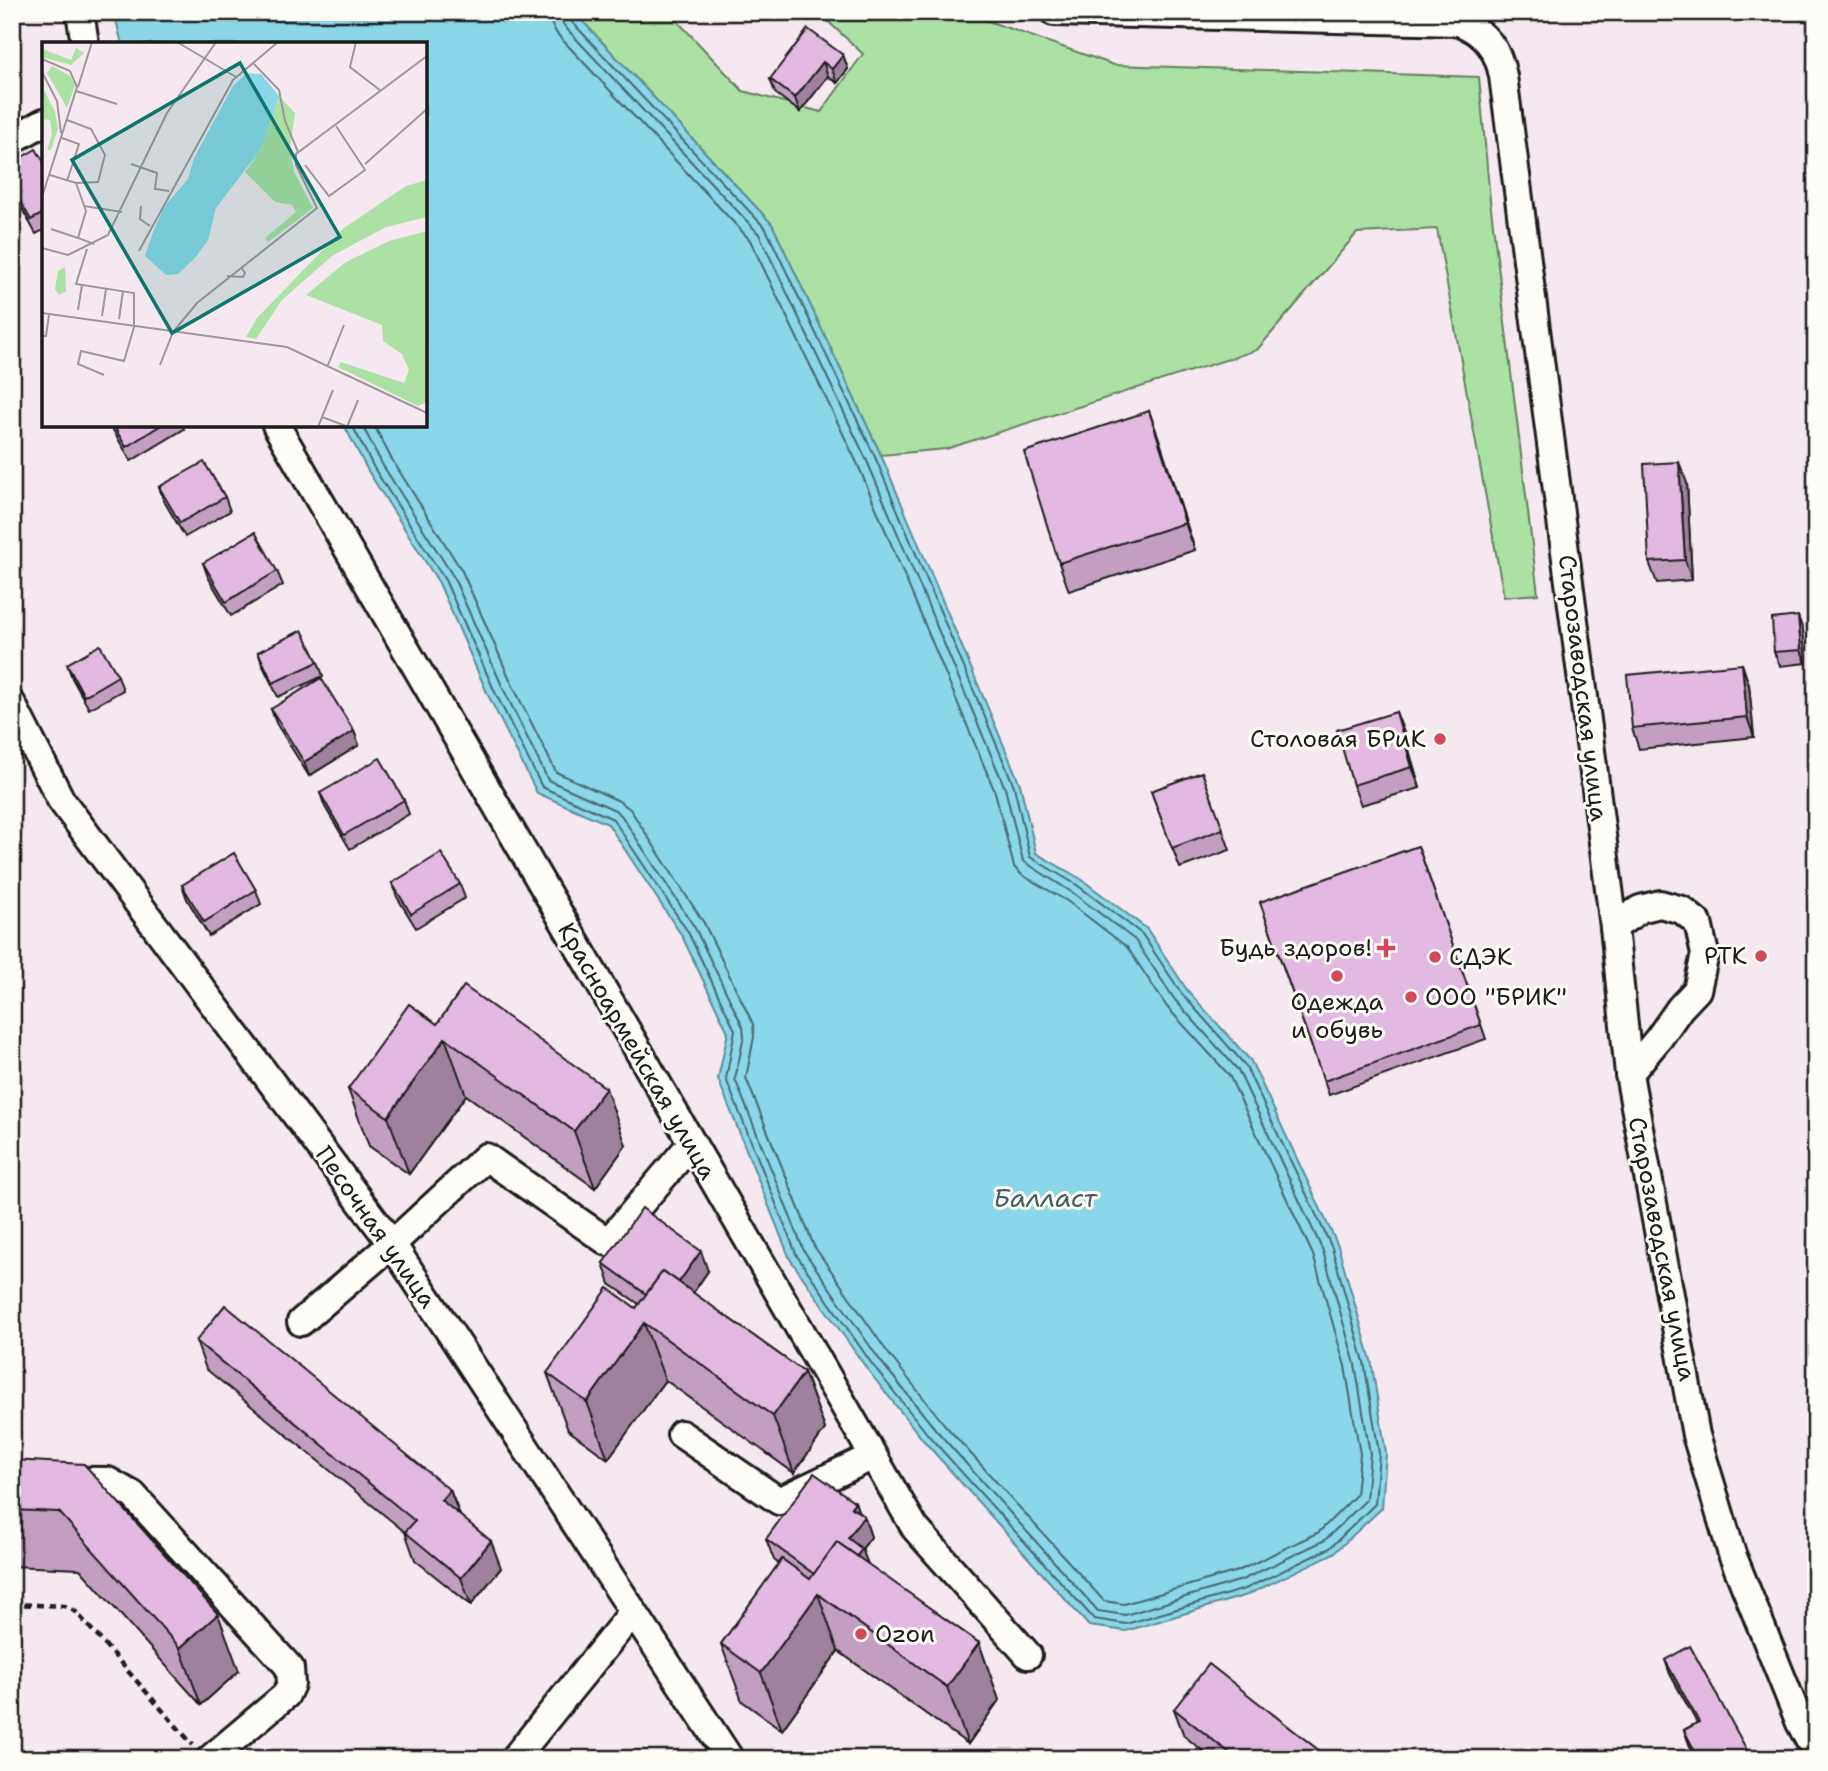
<svg xmlns="http://www.w3.org/2000/svg" width="1828" height="1771" viewBox="0 0 1828 1771" font-family="'Shantell Sans',sans-serif">
  <style>
    .green { fill: #abe1a3; stroke: #647e60; stroke-width: 2 }
    .water { fill: #89d7e8; stroke: #5d8c96; stroke-width: 2 }
    .lines { fill: none; stroke-linecap: round; stroke-linejoin: round }
    .shore { stroke: #48676e; stroke-width: 2 }
    .minor-casing { stroke: #1c1c1c; stroke-width: 32 }
    .major-casing { stroke: #1c1c1c; stroke-width: 38 }
    .path { stroke: #1c1c1c; stroke-width: 4.5; stroke-dasharray: 7 5; stroke-linecap: butt }
    .minor { stroke: #fdfcf7; stroke-width: 26 }
    .major { stroke: #fbe080; stroke-width: 33 }
    .wall { fill: #c29fc1; stroke: #1c1c1c; stroke-width: 2 }
    .shaded-wall { fill: #9e829d; stroke: #1c1c1c; stroke-width: 2 }
    .building { fill: #e2b9e0; stroke: #1c1c1c; stroke-width: 2 }
    .poi-dot { fill: #d1495b; stroke: #fdfcf7; stroke-width: 2.5 }
    .labels { text-anchor: middle; dominant-baseline: central; stroke-width: 6; stroke-linejoin: round; paint-order: stroke }
    .street-label { font-size: 24px; fill: #1c1c1c; stroke: #fdfcf7 }
    .poi-label { font-size: 24px; fill: #1c1c1c; stroke: #fdfcf7; text-anchor: end }
    .water-label { font-size: 26px; font-style: italic; fill: #425d63; stroke: #fdfcf7 }
    .inset-road { fill: none; stroke: #9e969b; stroke-width: 2 }
    .view { fill: #0f766e; fill-opacity: 0.15; stroke: #0f766e; stroke-width: 3.5 }
    .inset-edge { fill: none; stroke: #1c1c1c; stroke-width: 3.5 }
  </style>
  <rect width="100%" height="100%" fill="#f5e8f0"/>
  <filter id="ink" filterUnits="userSpaceOnUse"><feTurbulence type="fractalNoise" baseFrequency=".0143" numOctaves="2"/><feDisplacementMap in="SourceGraphic" scale="14" xChannelSelector="R" yChannelSelector="G"/><feConvolveMatrix kernelMatrix="1 2 1 2 8 2 1 2 1" color-interpolation-filters="sRGB"/></filter>
  <g filter="url(#ink)">
    <polygon class="green" points="574,12 669,12 743,91 821,112 863,54 818,12 962,12 1114,65 1479,77 1490,200 1538,594 1504,597 1437,229 1357,233 1257,350 946,449 881,455 772,224"/>
    <polygon class="water" points="114,12 574,12 772,224 881,455 1020,784 1036,853 1081,879 1147,929 1187,990 1251,1061 1338,1246 1371,1360 1386,1453 1382,1508 1334,1553 1247,1595 1126,1631 1089,1626 924,1441 867,1369 790,1259 718,1079 728,1032 682,936 608,824 537,793 488,695 439,583 368,471 344,425 425,425 425,44 122,44"/>
    <g class="lines">
      <g class="shore">
        <polyline points="352,425 374,468 445,580 495,692 542,787 613,819 688,932 735,1030 726,1079 797,1256 872,1364 929,1436 1094,1619 1126,1624 1245,1589 1330,1548 1375,1504 1379,1453 1364,1362 1332,1248 1245,1065 1182,994 1142,934 1077,885 1030,857 1014,786 875,457 766,229 572,22 569,12"/>
        <polyline points="362,425 382,464 453,576 503,688 548,780 615,810 621,815 695,928 743,1027 744,1036 735,1079 804,1251 879,1359 936,1430 1098,1611 1125,1615 1242,1580 1325,1540 1366,1500 1370,1454 1355,1364 1323,1251 1238,1070 1175,1000 1135,940 1073,893 1023,861 1005,788 867,461 759,234 566,28 561,21 560,12"/>
        <polyline points="374,425 391,458 462,571 512,684 556,772 619,801 630,809 704,923 753,1024 754,1037 746,1078 814,1246 888,1353 944,1424 1104,1601 1124,1604 1238,1571 1319,1532 1356,1495 1360,1454 1345,1366 1313,1255 1229,1075 1167,1007 1127,947 1067,901 1022,875 1014,867 995,792 858,465 750,240 557,34 551,23 549,12"/>
      </g>
      <g class="minor-casing">
        <g id="minor">
          <polyline points="80,12 85,44"/>
          <path d="M 1054,12 L 1459,22 C 1485,32 1498,49 1503,76 L 1614,927 L 1629,1074 L 1696,1435 L 1732,1554 L 1800,1723 L 1816,1753"/>
          <polyline points="12,140 44,122"/>
          <polyline points="276,425 915,1528 1028,1655"/>
          <polyline points="12,704 61,800 392,1244 730,1759"/>
          <polyline points="1614,927 1640,909 1660,904 1682,910 1698,923 1705,954 1697,990 1680,1008 1659,1038 1629,1074"/>
          <polyline points="301,1322 392,1244 486,1157 608,1242 691,1144"/>
          <polyline points="681,1434 779,1501 873,1456"/>
          <polyline points="12,1480 108,1481 133,1495 290,1668 291,1684 286,1695 210,1759"/>
          <polyline points="514,1759 633,1612"/>
        </g>
      </g>
      <g class="major-casing">
        <polyline id="major" points="1815,1759 1816,1758"/>
      </g>
      <polyline class="path" points="12,1604 65,1606 76,1612 193,1745"/>
      <use href="#minor" class="minor"/>
      <use href="#major" class="major"/>
    </g>
    <g class="wall">
      <polygon points="843,55 848,69 837,83 828,76 800,112 775,93 770,79"/>
      <polygon points="44,162 44,230 36,234 12,191 12,163"/>
      <polygon points="1149,411 1159,439 1195,550 1069,591 1059,563"/>
      <polygon points="110,425 182,425 184,429 131,461"/>
      <polygon points="1687,483 1692,580 1657,583 1649,562"/>
      <polygon points="159,487 225,497 230,511 185,537 164,501"/>
      <polygon points="203,563 277,571 283,585 231,616 208,577"/>
      <polygon points="1803,630 1806,663 1780,666 1774,652"/>
      <polygon points="258,652 318,662 323,676 278,697 263,666"/>
      <polygon points="67,664 118,676 123,690 89,709 72,678"/>
      <polygon points="1742,664 1749,685 1754,737 1639,749 1632,728"/>
      <polygon points="271,709 354,731 359,745 309,776 276,723"/>
      <polygon points="1396,712 1404,733 1420,788 1361,805 1353,785"/>
      <polygon points="1202,772 1230,850 1180,868 1151,791"/>
      <polygon points="320,793 404,800 409,814 350,849 325,807"/>
      <polygon points="1418,846 1486,1039 1329,1095 1260,902"/>
      <polygon points="392,883 460,884 465,898 416,928 397,897"/>
      <polygon points="182,885 256,890 261,904 209,936 187,899"/>
      <polygon points="437,1024 626,1145 595,1188 466,1095 409,1174 369,1146 348,1089"/>
      <polygon points="603,1263 708,1271 693,1293 804,1372 825,1429 794,1473 665,1380 608,1459 568,1430 547,1373 636,1308 639,1304 610,1284"/>
      <polygon points="196,1341 450,1490 460,1515 501,1568 471,1605 415,1560 405,1532 206,1369"/>
      <polygon points="12,1460 239,1671 201,1705 80,1569 12,1566"/>
      <polygon points="855,1502 859,1513 864,1516 871,1537 862,1549 867,1564 979,1643 999,1700 968,1744 838,1651 782,1730 742,1701 721,1644 779,1564 774,1560 766,1539"/>
      <polygon points="1665,1660 1748,1752 1751,1759 1696,1759 1689,1744 1684,1730 1697,1723 1670,1674"/>
      <polygon points="1174,1709 1330,1759 1213,1759 1184,1736"/>
    </g>
    <g class="shaded-wall">
      <polygon points="843,55 848,69 837,83 832,69"/>
      <polygon points="823,62 828,76 800,112 795,98"/>
      <polygon points="1149,411 1159,439 1195,550 1185,523"/>
      <polygon points="1679,462 1687,483 1692,580 1685,560"/>
      <polygon points="12,466 17,480 12,483"/>
      <polygon points="1798,616 1803,630 1806,663 1801,650"/>
      <polygon points="1742,664 1749,685 1754,737 1747,717"/>
      <polygon points="1396,712 1404,733 1420,788 1412,767"/>
      <polygon points="354,731 359,745 309,776 304,762"/>
      <polygon points="445,1038 466,1095 409,1174 388,1117"/>
      <polygon points="606,1088 626,1145 595,1188 574,1131"/>
      <polygon points="701,1251 708,1271 670,1326 662,1306"/>
      <polygon points="644,1323 665,1380 608,1459 587,1402"/>
      <polygon points="804,1372 825,1429 794,1473 773,1416"/>
      <polygon points="450,1490 460,1517 441,1500"/>
      <polygon points="855,1502 861,1519 864,1516 871,1537 862,1549 870,1569 834,1588 848,1538 851,1507"/>
      <polygon points="491,1541 501,1568 471,1605 461,1578"/>
      <polygon points="818,1594 838,1651 782,1730 761,1673"/>
      <polygon points="218,1614 239,1671 201,1705 180,1648"/>
      <polygon points="979,1643 999,1700 968,1744 947,1687"/>
    </g>
    <g class="building">
      <polygon points="808,29 843,55 832,69 823,62 795,98 770,79"/>
      <polygon points="36,149 44,162 44,213 31,220 12,187 12,163"/>
      <polygon points="1149,411 1185,523 1059,563 1024,452"/>
      <polygon points="113,425 161,425 126,447"/>
      <polygon points="204,462 225,497 180,523 159,487"/>
      <polygon points="1679,462 1685,560 1649,562 1644,464"/>
      <polygon points="255,532 277,571 226,602 203,563"/>
      <polygon points="1798,616 1801,650 1774,652 1772,619"/>
      <polygon points="302,630 318,662 273,683 258,652"/>
      <polygon points="100,645 118,676 84,696 67,664"/>
      <polygon points="1742,664 1747,717 1632,728 1627,675"/>
      <polygon points="321,678 354,731 304,762 271,709"/>
      <polygon points="1396,712 1412,767 1353,785 1337,730"/>
      <polygon points="380,758 404,800 344,835 320,793"/>
      <polygon points="1202,772 1223,829 1172,848 1151,791"/>
      <polygon points="1418,846 1481,1025 1324,1081 1260,902"/>
      <polygon points="234,853 256,890 204,922 182,885"/>
      <polygon points="441,853 460,884 411,914 392,883"/>
      <polygon points="464,986 606,1088 574,1131 445,1038 388,1117 348,1089 409,1004 437,1024"/>
      <polygon points="642,1208 701,1251 679,1282 663,1271 646,1294 603,1263"/>
      <polygon points="663,1271 804,1372 773,1416 644,1323 587,1402 547,1373 608,1288 636,1308"/>
      <polygon points="225,1305 450,1490 441,1500 491,1541 461,1578 405,1532 415,1521 196,1341"/>
      <polygon points="12,1460 84,1464 218,1614 180,1648 59,1512 12,1510"/>
      <polygon points="814,1473 855,1502 851,1507 864,1516 848,1538 862,1549 857,1556 837,1542 814,1574 766,1539"/>
      <polygon points="837,1542 979,1643 947,1687 818,1594 761,1673 721,1644 782,1559 810,1579"/>
      <polygon points="1690,1646 1748,1752 1735,1759 1699,1759 1684,1730 1699,1722 1665,1660"/>
      <polygon points="1209,1664 1330,1759 1237,1759 1174,1709"/>
      <polygon points="1594,1752 1597,1759 1578,1759"/>
    </g>
  </g>
  <g class="poi-dot">
    <circle cx="1440" cy="739" r="7"/>
    <path d="M1382.5 937.5h7v7h7v7h-7v7h-7v-7h-7v-7h7z"/>
    <circle cx="1761" cy="956" r="7"/>
    <circle cx="1435" cy="957" r="7"/>
    <circle cx="1337" cy="976" r="7"/>
    <circle cx="1411" cy="997" r="7"/>
    <circle cx="861" cy="1634" r="7"/>
  </g>
  <g class="labels">
    <g class="street-label">
      <text transform="translate(1583 688) rotate(83)">Старозаводская улица</text>
      <text transform="translate(637 1051) rotate(60)">Красноармейская улица</text>
      <text transform="translate(376 1227) rotate(55)">Песочная улица</text>
      <text transform="translate(1662 1249) rotate(79)">Старозаводская улица</text>
    </g>
    <g class="poi-label">
      <text x="1426" y="739">Столовая БРиК</text>
      <text x="1372" y="948">Будь здоров!</text>
      <text x="1747" y="956">РТК</text>
      <text x="1449" y="957" text-anchor="start">СДЭК</text>
      <text x="1425" y="997" text-anchor="start">ООО "БРИК"</text>
      <text x="1337" y="1002" text-anchor="middle">Одежда<tspan x="1337" dy="28">и обувь</tspan></text>
      <text x="875" y="1634" text-anchor="start">Ozon</text>
    </g>
    <g class="water-label">
      <text x="1045" y="1197">Балласт</text>
    </g>
  </g>
  <g transform="translate(42 42)">
    <rect width="385" height="385" fill="#f5e8f0"/>
    <path d="M 34,6 L 42,11 L 29,23 L 0,15 L 0,7 L 29,18 ZM 10,24 L 28,34 L 33,43 L 25,66 L 5,31 ZM 0,44 L 13,70 L 16,87 L 9,108 L 5,108 L 10,92 L 8,78 L 0,77 ZM 237,54 L 253,71 L 248,106 L 252,130 L 271,166 L 226,200 L 223,196 L 254,170 L 250,163 L 233,160 L 203,130 L 219,107 ZM 385,138 L 385,175 L 344,185 L 290,214 L 240,258 L 214,297 L 204,295 L 215,276 L 302,186 L 364,144 ZM 385,189 L 385,360 L 376,364 L 296,325 L 299,320 L 362,341 L 367,328 L 360,312 L 341,299 L 340,283 L 264,253 L 304,220 L 347,199 ZM 23,225 L 24,249 L 17,253 L 13,247 L 16,229 Z" fill="#abe1a3"/>
    <path d="M 205,31 L 219,32 L 237,54 L 219,107 L 174,166 L 166,198 L 153,216 L 136,232 L 124,233 L 103,214 L 112,188 L 122,165 L 146,137 L 152,116 L 191,44 Z" fill="#89d7e8"/>
    <path class="inset-road" d="M 135,0 L 194,35M 314,0 L 308,25 L 339,49M 0,17 L 28,29 L 35,45 L 0,155M 212,22 L 237,48 L 243,79 L 256,110M 0,30 L 15,59 L 19,91M 36,45 L 50,0M 34,49 L 75,62M 20,96 L 37,102 L 25,139M 89,122 L 115,131 L 113,147 L 127,149M 323,122 L 385,67M 263,123 L 287,154 L 323,128 L 294,84M 8,133 L 34,141 L 56,140 L 63,113 L 49,87 L 25,78M 34,141 L 44,169 L 36,196 L 52,202M 42,164 L 80,170M 99,164 L 98,177 L 108,184M 9,187 L 36,196M 0,206 L 26,213 L 66,193 L 125,71 L 174,0M 45,207 L 34,242 L 92,251 L 92,285 L 82,319 L 39,309 L 36,322 L 62,333M 97,209 L 191,38 L 236,0M 185,234 L 201,235 L 203,231 L 199,225M 36,268 L 40,243M 0,271 L 245,305 L 385,371M 60,274 L 64,247M 77,277 L 81,249M 0,294 L 4,294 L 7,273M 118,323 L 131,290 L 155,261 L 275,166 L 254,123 L 254,112 L 385,14M 286,323 L 302,283M 280,375 L 304,384M 276,385 L 291,348M 305,385 L 316,358"/>
    <path class="view" d="M 198,21 L 298,195 L 130,291 L 30,118 Z"/>
    <rect width="385" height="385" class="inset-edge"/>
  </g>
  <rect width="1828" height="1771" fill="none" stroke="#fdfcf7" stroke-width="42"/>
  <rect x="21" y="21" width="1786" height="1729" fill="none" stroke="#1c1c1c" stroke-width="2.5" filter="url(#ink)"/>
</svg>
